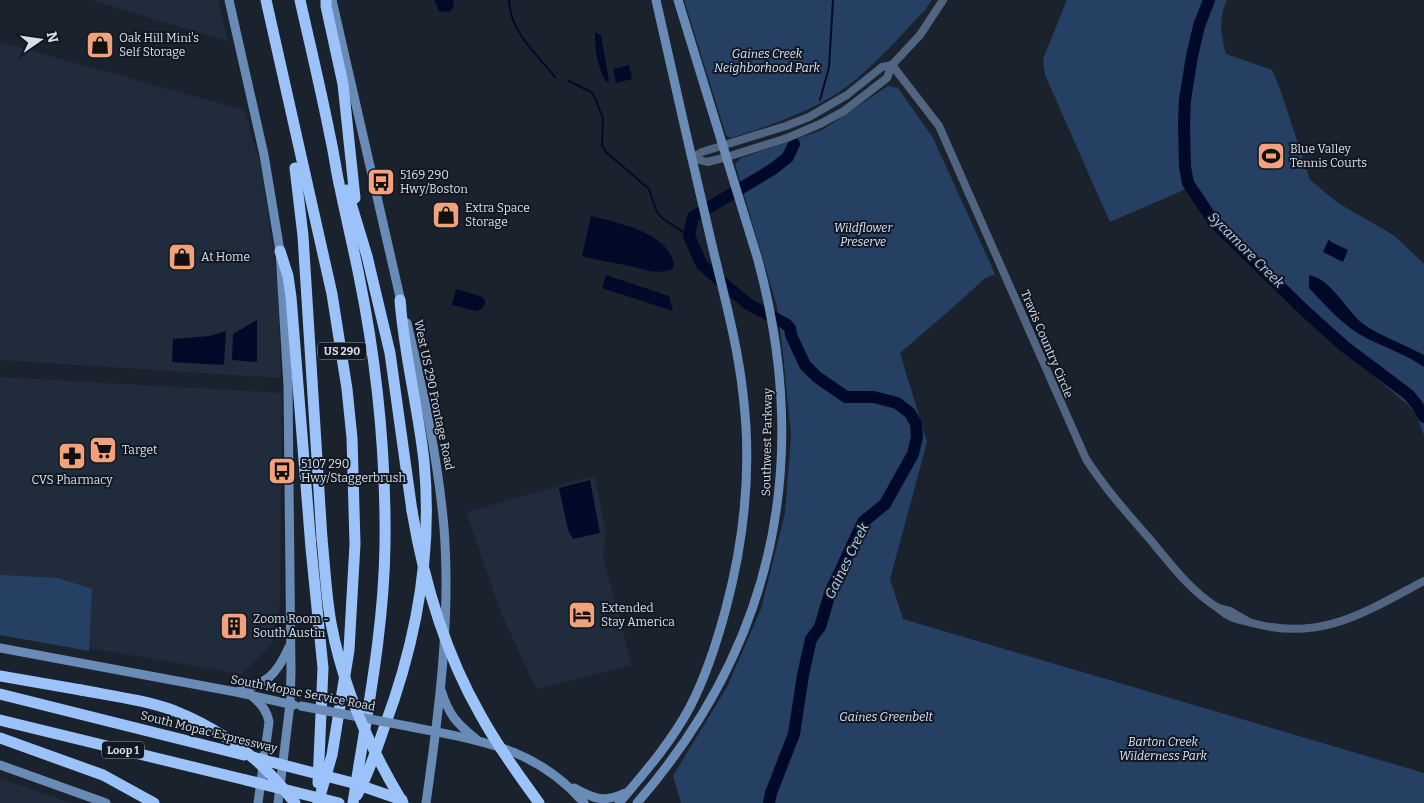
<svg xmlns="http://www.w3.org/2000/svg" width="1424" height="803" viewBox="0 0 1424 803" font-family="Bitter,serif">
  <style>
    .built { fill: #202b3b }
    .green { fill: #264063 }
    .water { fill: #000a28 }
    .lines { fill: none; stroke-linecap: round; stroke-linejoin: round }
    .stream { stroke: #000a28; stroke-width: 2 }
    .river { stroke: #000a28; stroke-width: 12 }
    .tertiary { stroke: #516580; stroke-width: 8 }
    .secondary { stroke: #6b8bb7; stroke-width: 9 }
    .motorway { stroke: #9bc3fa; stroke-width: 11 }
    .secondary-bridge { stroke: #6b8bb7; stroke-width: 9 }
    .motorway-bridge { stroke: #9bc3fa; stroke-width: 11 }
    .labels { text-anchor: middle; dominant-baseline: central; stroke-width: 4; stroke-linejoin: round; paint-order: stroke }
    .shield { fill: #111823; stroke: #9ea3ac; stroke-width: 1 }
    .shield-label { font-size: 11px; font-weight: bold; fill: #dadfe7 }
    .poi-label { font-size: 12px; fill: #dadfe7; stroke: #111823; text-anchor: start }
    .park-label { font-size: 12px; font-style: italic; fill: #d9e6f8; stroke: #111823 }
    .street-label { font-size: 12px; fill: #dadfe7; stroke: #111823 }
    .water-label { font-size: 14px; font-style: italic; fill: #b6d0f3; stroke: #111823 }
  </style>
  <rect width="100%" height="100%" fill="#1a222d"/>
  <g class="built">
    <polygon points="91,0 218,0 228,41"/>
    <polygon points="0,42 244,110 260,162 273,247 278,291 281,378 0,360"/>
    <polygon points="0,377 282,393 280,603 272,644 242,674 0,633"/>
    <polygon points="595,476 606,534 603,557 632,665 536,689 502,615 466,512"/>
    <polygon points="0,779 22,786 71,803 0,803"/>
  </g>
  <g class="green">
    <path d="M 684,0 L 932,0 L 925,10 C 898,38 866,76 833,96 C 801,115 766,127 731,138 L 726,135 Z"/>
    <path d="M 1067,0 L 1227,0 C 1218,17 1221,37 1226,54 L 1272,70 L 1281,92 L 1310,180 L 1338,203 L 1395,236 L 1424,264 L 1424,435 L 1416,415 L 1408,405 L 1338,345 L 1288,299 L 1219,233 L 1193,200 L 1186,189 L 1110,222 L 1045,75 L 1043,59 Z"/>
    <polygon points="888,86 898,88 933,138 995,274 984,279 959,302 900,353 927,442 890,579 903,619 1424,773 1424,803 681,803 673,776 727,687 761,609 785,513 791,436 782,344 777,307 735,164 741,158 822,130"/>
    <polygon points="0,575 58,578 92,589 89,651 0,635"/>
  </g>
  <g class="water">
    <polygon points="434,0 453,0 454,7 449,12 439,11"/>
    <path d="M 595,32 L 601,35 L 609,81 L 606,82 C 597,66 595,51 595,32 Z"/>
    <polygon points="629,65 632,79 616,83 613,69"/>
    <path d="M 591,216 C 618,223 669,232 674,265 L 672,269 C 653,276 644,268 625,265 C 611,262 597,260 582,256 Z"/>
    <polygon points="1329,239 1331,242 1348,250 1343,262 1323,252"/>
    <polygon points="606,275 669,296 673,311 602,288"/>
    <path d="M 1309,275 C 1330,278 1347,311 1362,323 C 1376,334 1407,346 1424,355 L 1424,367 C 1407,355 1387,348 1368,339 C 1344,327 1327,307 1309,288 Z"/>
    <polygon points="456,289 482,297 485,300 485,303 482,309 476,311 452,305"/>
    <polygon points="257,320 257,362 232,360 233,334"/>
    <polygon points="226,331 224,365 172,362 173,339 210,336"/>
    <polygon points="590,480 600,533 573,539 568,530 559,488"/>
  </g>
  <g class="lines">
    <g class="stream">
      <path d="M 509,0 C 510,32 536,53 555,77"/>
      <polyline points="569,81 591,92 595,98 603,118 602,146 606,152 649,189 656,210 662,218 689,236"/>
      <polyline points="820,100 829,67 833,0"/>
    </g>
    <g class="river">
      <polyline points="1209,0 1199,26 1192,56 1185,100 1184,123 1185,167 1188,183 1214,222 1305,311 1344,346 1409,395 1417,405 1424,417"/>
      <polyline points="769,803 771,793 794,734 803,675 811,639 820,627 830,593 863,522 885,504 913,454 917,437 916,424 910,413 897,403 874,397 846,397 817,377 805,365 791,335 790,328 786,324 748,304 702,265 689,236 693,217 773,169 788,157 794,144"/>
    </g>
    <g class="tertiary">
      <path d="M 892,65 L 939,126 L 1086,459 C 1104,487 1126,512 1148,537 C 1170,563 1189,590 1218,608"/>
      <polyline points="692,158 707,162 727,157 787,138 820,124 844,111 887,78 892,65 920,35 943,0"/>
      <polyline points="692,158 702,152 786,126 809,117 847,95 882,67 892,65"/>
      <path d="M 1249,622 L 1230,611 L 1218,608 C 1230,619 1237,619 1252,623 C 1322,642 1365,612 1424,581"/>
    </g>
    <g class="secondary">
      <polyline points="229,0 264,155 280,251 288,386 291,672 290,704 278,803"/>
      <polyline points="332,0 402,306"/>
      <path d="M 407,323 C 423,390 438,458 444,528 C 451,619 439,712 426,803"/>
      <polyline points="0,648 236,692 294,705"/>
      <path d="M 441,690 C 449,715 456,723 476,739"/>
      <path d="M 237,692 C 267,683 276,676 289,647"/>
      <path d="M 253,697 C 262,705 267,711 269,722 L 258,803"/>
      <path d="M 412,727 C 480,741 536,747 584,803"/>
      <polyline points="0,765 106,803"/>
      <path d="M 574,788 C 594,799 604,803 625,793"/>
      <path d="M 619,803 C 645,772 670,744 690,707 C 706,676 717,642 726,608 C 745,537 752,467 743,394 C 737,339 721,285 709,232 C 691,155 673,77 656,0"/>
      <path d="M 637,803 C 775,644 812,461 758,260 L 678,0"/>
    </g>
    <g class="motorway">
      <polyline points="266,0 332,294 347,389 352,438 355,544 349,650 332,755 318,803"/>
      <path d="M 300,0 C 310,45 321,90 330,136 C 334,153 336,171 340,188 C 346,217 353,246 359,276 C 377,364 386,454 385,544 C 384,632 366,717 353,803"/>
      <polyline points="326,0 326,6 343,84 355,198"/>
      <polyline points="295,168 303,236 322,539"/>
      <polyline points="347,190 367,256 390,353 412,511"/>
      <polyline points="280,251 288,276 291,297 311,548 323,668 318,783"/>
      <polyline points="0,676 81,690"/>
      <polyline points="0,694 244,755"/>
      <polyline points="0,720 246,780"/>
      <polyline points="0,738 103,775 154,803"/>
      <path d="M 357,795 C 369,773 376,751 384,728 C 416,643 433,553 424,461 C 418,407 404,354 400,300"/>
    </g>
    <polyline class="secondary-bridge" points="301,706 412,727"/>
    <g class="motorway-bridge">
      <path d="M 412,511 C 424,582 444,651 480,714 C 497,745 518,774 539,803"/>
      <path d="M 322,539 C 325,567 326,595 331,623 C 343,688 369,747 403,803"/>
      <path d="M 81,690 C 112,696 145,700 175,711 C 208,724 245,747 270,774 C 279,783 287,793 295,803"/>
      <polyline points="252,757 353,783 402,800"/>
      <polyline points="246,780 339,803"/>
    </g>
  </g>
  <defs>
    <g id="shop-square" transform="scale(1.4375)"><rect x="-9" y="-9" width="18" height="18" rx="4" fill="#f1a17b" stroke="#111823"/><path d="M-5-2.5h2.3a2.7 3.5 0 0 1 5.4 0H5L5.5 6h-11ZM-1.5-2.5h3a1.5 2.3 0 0 0-3 0Z" fill="#111"/></g>
    <g id="stadium-square" transform="scale(1.4375)"><rect x="-9" y="-9" width="18" height="18" rx="4" fill="#f1a17b" stroke="#111823"/><path d="M0-5a6.5 5 0 1 0 0 10a6.5 5 0 1 0 0-10ZM-3.5-1.8h7v3.6h-7Z" fill="#111"/></g>
    <g id="bus-square" transform="scale(1.4375)"><rect x="-9" y="-9" width="18" height="18" rx="4" fill="#f1a17b" stroke="#111823"/><path d="M-5-6H5V4H4V6H2V4H-2V6H-4V4H-5ZM-3.5-4V0h7V-4ZM-3.5 1.2v1.5H-2V1.2ZM2 1.2v1.5H3.5V1.2Z" fill="#111"/></g>
    <g id="supermarket-square" transform="scale(1.4375)"><rect x="-9" y="-9" width="18" height="18" rx="4" fill="#f1a17b" stroke="#111823"/><path d="M-6-5.5h2.5l.6 2H6L4.5 2H-2.5L-4.4-4H-6ZM-1.5 3.2a1.3 1.3 0 1 0 .1 0ZM3 3.2a1.3 1.3 0 1 0 .1 0Z" fill="#111"/></g>
    <g id="pharmacy-square" transform="scale(1.4375)"><rect x="-9" y="-9" width="18" height="18" rx="4" fill="#f1a17b" stroke="#111823"/><path d="M-2-6h4v4h4v4h-4v4h-4v-4h-4v-4h4Z" fill="#111"/></g>
    <g id="hotel-square" transform="scale(1.4375)"><rect x="-9" y="-9" width="18" height="18" rx="4" fill="#f1a17b" stroke="#111823"/><path d="M-6-4.5h1.5V1H6V5H4.5V3h-9V5H-6ZM-4 0a1.8 1.8 0 1 1 3.6 0ZM.5 0V-2.5h3Q6-2.5 6 0Z" fill="#111"/></g>
    <g id="building-square" transform="scale(1.4375)"><rect x="-9" y="-9" width="18" height="18" rx="4" fill="#f1a17b" stroke="#111823"/><path d="M-4-6H4V6H1V3H-1V6H-4ZM-2.5-4.3h1.7v1.8h-1.7ZM.8-4.3h1.7v1.8H.8ZM-2.5-1h1.7V.8h-1.7ZM.8-1h1.7V.8H.8Z" fill="#111"/></g>
  </defs>
  <g fill-rule="evenodd">
    <use href="#shop-square" x="100" y="45"/>
    <use href="#stadium-square" x="1271" y="156"/>
    <use href="#bus-square" x="381" y="182"/>
    <use href="#shop-square" x="446" y="215"/>
    <use href="#shop-square" x="182" y="257"/>
    <use href="#supermarket-square" x="103" y="450"/>
    <use href="#pharmacy-square" x="72" y="456"/>
    <use href="#bus-square" x="282" y="471"/>
    <use href="#hotel-square" x="582" y="615"/>
    <use href="#building-square" x="234" y="626"/>
  </g>
  <g class="labels">
    <g class="shield">
      <rect x="318" y="342.5" width="48" height="17" rx="4"/>
      <rect x="102" y="741.5" width="42" height="17" rx="4"/>
    </g>
    <g class="shield-label">
      <text x="342" y="351">US 290</text>
      <text x="123" y="750">Loop 1</text>
    </g>
    <g class="poi-label">
      <text x="119" y="38">Oak Hill Mini's<tspan x="119" dy="14">Self Storage</tspan></text>
      <text x="1290" y="149">Blue Valley<tspan x="1290" dy="14">Tennis Courts</tspan></text>
      <text x="400" y="175">5169 290<tspan x="400" dy="14">Hwy/Boston</tspan></text>
      <text x="465" y="208">Extra Space<tspan x="465" dy="14">Storage</tspan></text>
      <text x="201" y="257">At Home</text>
      <text x="122" y="450">Target</text>
      <text x="301" y="464">5107 290<tspan x="301" dy="14">Hwy/Staggerbrush</tspan></text>
      <text x="72" y="480" text-anchor="middle">CVS Pharmacy</text>
      <text x="601" y="608">Extended<tspan x="601" dy="14">Stay America</tspan></text>
      <text x="253" y="619">Zoom Room -<tspan x="253" dy="14">South Austin</tspan></text>
    </g>
    <g class="park-label">
      <text x="767" y="54">Gaines Creek<tspan x="767" dy="14">Neighborhood Park</tspan></text>
      <text x="863" y="228">Wildflower<tspan x="863" dy="14">Preserve</tspan></text>
      <text x="886" y="717">Gaines Greenbelt</text>
      <text x="1163" y="742">Barton Creek<tspan x="1163" dy="14">Wilderness Park</tspan></text>
    </g>
    <g class="street-label">
      <text transform="translate(1047 344) rotate(67)">Travis Country Circle</text>
      <text transform="translate(434 395) rotate(78)">West US 290 Frontage Road</text>
      <text transform="translate(767 442) rotate(-89)">Southwest Parkway</text>
      <text transform="translate(303 693) rotate(11)">South Mopac Service Road</text>
      <text transform="translate(209 732) rotate(14)">South Mopac Expressway</text>
    </g>
    <g class="water-label">
      <text transform="translate(1246 250) rotate(45)">Sycamore Creek</text>
      <text transform="translate(847 561) rotate(-64)">Gaines Creek</text>
    </g>
  </g>
  <g transform="translate(40 40) rotate(77)" stroke="#111823" stroke-width="4" paint-order="stroke">
  <path d="M0-4L9 19L0 12L-9 19Z" fill="#dadfe7"/>
  <text y="-8" font-size="14" font-weight="bold" text-anchor="middle" fill="#dadfe7">N</text>
  </g>
</svg>
